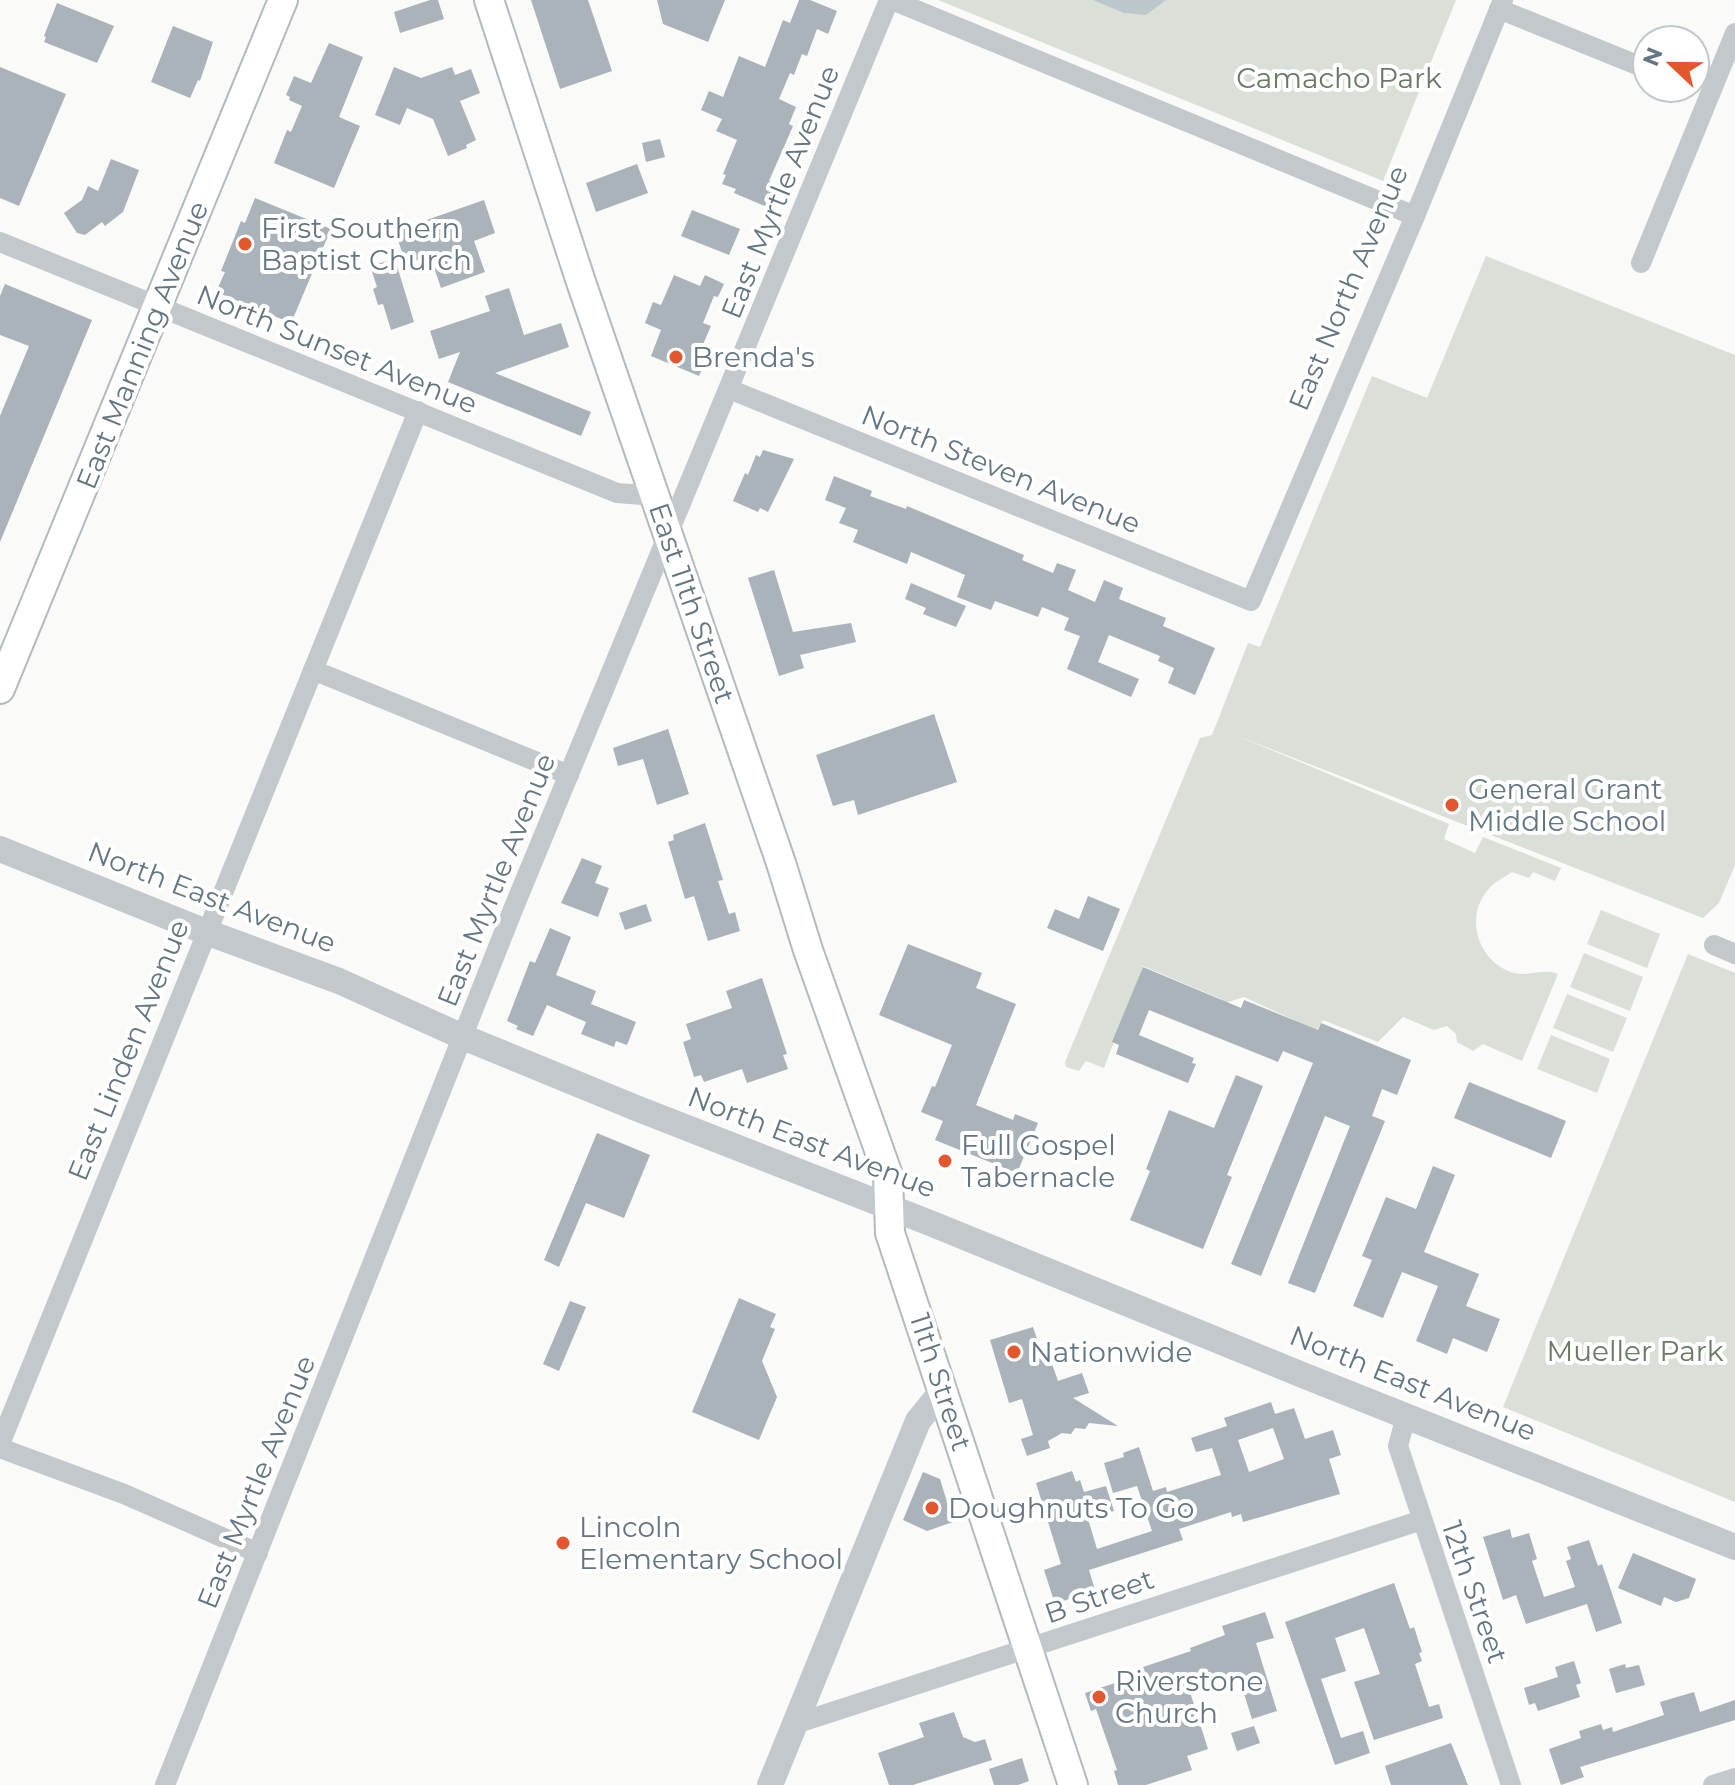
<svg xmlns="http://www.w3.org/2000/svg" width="1735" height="1785" viewBox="0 0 1735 1785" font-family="Montserrat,sans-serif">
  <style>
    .green { fill: #dadfd7 }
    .water { fill: #bbc7cb }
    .building { fill: #aab3b9; fill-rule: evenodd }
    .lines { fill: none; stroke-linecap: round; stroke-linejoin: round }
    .secondary-casing { stroke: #b3babf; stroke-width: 32 }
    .minor { stroke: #c3c8cc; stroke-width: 20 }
    .tertiary { stroke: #c3c8cc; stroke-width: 26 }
    .secondary { stroke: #fff; stroke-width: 28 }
    .poi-dot { fill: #e4572e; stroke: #fff; stroke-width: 3 }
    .labels { text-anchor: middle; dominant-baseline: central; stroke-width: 8; stroke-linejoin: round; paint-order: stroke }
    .park-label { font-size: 28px; fill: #687a64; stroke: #fff }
    .street-label { font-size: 28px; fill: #657683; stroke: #fff }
    .poi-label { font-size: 28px; fill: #657683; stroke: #fff; text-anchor: start }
  </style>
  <rect width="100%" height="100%" fill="#fafaf8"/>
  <g class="green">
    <polygon points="938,0 1456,0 1383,181"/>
    <path d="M 1486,256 L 1735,355 L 1735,865 L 1719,903 L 1703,918 L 1235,735 L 1449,824 L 1444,839 L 1475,853 L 1483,837 L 1561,868 L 1555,881 L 1533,872 L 1529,878 L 1512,872 C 1503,878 1494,882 1487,891 C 1464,919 1479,963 1514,973 C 1529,977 1544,968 1558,974 L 1522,1061 L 1483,1044 L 1473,1051 L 1457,1042 L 1456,1034 L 1447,1026 L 1434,1030 L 1403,1017 L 1378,1042 L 1323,1020 L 1314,1034 L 1296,1021 L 1244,997 L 1228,1002 L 1226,1008 L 1221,999 L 1143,966 L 1104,1068 L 1086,1061 L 1079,1071 L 1066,1067 L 1065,1062 L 1200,738 L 1212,735 L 1248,643 L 1260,647 L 1372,376 L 1427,398 Z"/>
    <polygon points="1601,910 1660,934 1647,968 1587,944"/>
    <polygon points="1584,953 1643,977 1630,1011 1570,987"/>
    <polygon points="1688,954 1735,973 1735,1502 1503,1407"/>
    <polygon points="1567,994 1627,1018 1613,1052 1553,1028"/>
    <polygon points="1551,1035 1610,1059 1597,1093 1537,1069"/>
  </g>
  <polygon class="water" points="1093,0 1166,0 1146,15 1124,13"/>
  <g class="building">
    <polygon points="430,0 438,0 444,19 400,33 394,12"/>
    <polygon points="531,0 588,0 612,71 560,89"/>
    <polygon points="657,0 725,0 708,42 663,24"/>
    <polygon points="799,0 810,0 837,11 828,34 817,29 807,56 802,54 794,75 790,73 779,99 796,107 789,124 793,126 769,181 782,187 772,209 734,193 736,189 722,184 726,175 723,174 737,140 716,131 722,119 701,110 709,91 723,97 739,56 765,67 783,20 790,23"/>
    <polygon points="57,3 114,26 97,63 44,42 46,37 44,36"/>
    <polygon points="173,26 213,42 200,81 198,80 190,98 151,82"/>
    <polygon points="329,43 363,57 339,117 360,126 334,188 274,163 287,130 291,132 302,106 289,100 290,97 286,95 294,76 311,83"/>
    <polygon points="0,67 66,94 19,206 0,198"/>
    <polygon points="394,67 421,78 452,67 455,75 471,69 480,93 460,101 476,140 466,145 467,148 448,156 433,119 407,108 400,125 375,115"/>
    <polygon points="660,139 665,157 646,162 642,143"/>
    <polygon points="111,159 139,170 123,212 105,226 102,222 85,235 77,233 64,213 82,200 88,186 98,191"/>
    <polygon points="637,164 648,193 596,212 586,183"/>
    <polygon points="255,198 331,229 291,323 216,292 225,272 221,271 241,221 245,223"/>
    <polygon points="484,200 495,233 474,241 485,272 441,288 430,256 406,264 395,231"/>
    <polygon points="692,210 740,229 729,255 681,236"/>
    <polygon points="395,259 414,322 391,330 383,304 378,305 373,289 377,287 370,266"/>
    <polygon points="674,275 700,286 705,275 724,284 718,297 714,296 703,323 711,326 697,358 705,362 699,376 651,356 661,330 645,323 653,302 661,305"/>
    <polygon points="5,284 92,320 0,542 0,416 29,346 0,335 0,296"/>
    <polygon points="509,288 524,335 561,323 569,347 495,373 591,412 581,436 448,382 460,352 439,359 430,331 490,311 485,296"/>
    <polygon points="763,450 794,459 768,512 760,508 758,512 733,501 745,473 748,475 756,455 760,457"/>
    <polygon points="834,476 872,491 870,496 906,509 907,506 1024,555 1022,560 1053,573 1057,563 1076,570 1068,590 1095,602 1104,580 1123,588 1119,599 1166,618 1163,626 1215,648 1195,695 1168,683 1174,668 1158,661 1160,656 1109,635 1098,662 1139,679 1131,697 1067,669 1080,636 1064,630 1069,618 1042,607 1038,617 995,601 991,610 957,597 965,575 911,552 907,564 853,542 858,530 839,523 846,508 825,500"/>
    <polygon points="774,570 793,632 851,623 856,642 800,655 804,668 779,676 748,578"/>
    <polygon points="911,583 966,606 956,627 923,614 926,608 905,599"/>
    <polygon points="934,714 957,782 858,815 854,800 833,806 816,755"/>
    <polygon points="668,729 689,794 657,805 643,759 618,766 613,748"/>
    <polygon points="705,823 723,880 718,881 729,914 735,912 740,931 708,941 694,896 685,899 668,842 674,840 673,835"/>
    <polygon points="582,858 602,866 595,883 609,888 598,917 561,903"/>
    <polygon points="1088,896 1120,909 1103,951 1047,928 1055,909 1079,919"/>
    <polygon points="646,904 652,921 625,930 619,913"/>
    <polygon points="550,928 571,937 556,975 596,991 591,1004 636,1022 627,1045 616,1041 614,1047 581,1034 586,1022 547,1005 533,1036 516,1029 518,1026 507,1021 530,961 535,963"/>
    <polygon points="908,944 982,973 976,988 1016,1004 976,1105 1013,1120 1015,1114 1038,1123 1017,1173 935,1140 943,1121 921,1112 932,1086 935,1087 952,1045 879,1015"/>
    <polygon points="1143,967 1241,1008 1244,1000 1318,1030 1321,1023 1411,1060 1397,1095 1382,1089 1372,1116 1385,1121 1315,1293 1288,1283 1350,1126 1325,1116 1261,1276 1231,1264 1313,1063 1283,1051 1278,1062 1149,1010 1139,1035 1194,1058 1192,1063 1196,1064 1188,1083 1116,1054 1119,1045 1112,1042"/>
    <polygon points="762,978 787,1054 783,1055 788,1069 747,1083 742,1069 704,1082 701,1075 694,1077 683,1042 691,1039 686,1024 732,1008 726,991"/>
    <polygon points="1236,1075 1263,1086 1227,1175 1232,1177 1203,1249 1130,1220 1150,1171 1146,1169 1169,1110 1214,1128"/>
    <polygon points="1469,1082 1566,1121 1551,1158 1454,1118"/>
    <polygon points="597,1133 650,1155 624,1218 586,1203 559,1267 544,1260"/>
    <polygon points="1433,1166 1455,1175 1424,1252 1479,1274 1466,1306 1500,1319 1487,1352 1453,1338 1447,1354 1416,1341 1438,1286 1402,1272 1383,1318 1353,1306 1372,1260 1362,1256 1386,1197 1416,1209"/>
    <polygon points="739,1298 776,1314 770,1327 775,1329 762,1361 777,1397 759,1440 692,1412"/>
    <polygon points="570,1301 586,1307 559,1371 543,1364"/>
    <polygon points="1033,1327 1046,1366 1052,1364 1058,1381 1082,1373 1089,1393 1073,1398 1118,1426 1089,1423 1085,1429 1075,1428 1071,1434 1062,1433 1048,1441 1050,1448 1027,1456 1021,1439 1033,1435 1022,1399 1009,1403 990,1340"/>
    <path d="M 1271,1402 L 1275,1414 L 1294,1408 L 1305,1439 L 1333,1430 L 1341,1455 L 1329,1459 L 1340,1494 L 1243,1522 L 1241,1514 L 1232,1517 L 1231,1512 L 1179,1529 L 1183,1540 L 1089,1570 L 1095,1590 L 1055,1604 L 1044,1570 L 1061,1564 L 1036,1483 L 1072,1471 L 1076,1482 L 1080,1480 L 1084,1492 L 1106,1486 L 1114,1511 L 1088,1519 L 1097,1549 L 1152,1531 L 1137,1486 L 1113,1493 L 1104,1463 L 1124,1457 L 1123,1453 L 1139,1447 L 1153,1491 L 1166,1487 L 1167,1492 L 1221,1475 L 1212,1448 L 1196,1452 L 1191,1438 L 1227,1426 L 1224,1418 ZM 1273,1428 L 1284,1459 L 1249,1472 L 1238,1440 Z"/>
    <polygon points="923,1472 940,1479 953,1522 927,1531 903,1520"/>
    <polygon points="1510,1529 1512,1538 1529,1533 1537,1559 1532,1561 1544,1597 1575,1587 1566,1561 1571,1559 1567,1547 1589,1540 1598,1566 1602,1564 1622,1623 1596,1632 1587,1604 1526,1624 1516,1595 1503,1600 1483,1537"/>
    <polygon points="1633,1553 1696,1579 1689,1598 1676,1602 1664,1597 1661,1606 1618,1588"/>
    <polygon points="1394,1583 1410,1629 1414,1627 1422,1652 1419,1653 1422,1661 1415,1664 1429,1707 1439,1704 1443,1718 1374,1740 1354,1682 1380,1674 1364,1628 1335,1638 1346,1671 1321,1679 1341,1738 1363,1731 1370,1753 1335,1765 1285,1622"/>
    <polygon points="1265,1612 1274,1638 1256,1643 1277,1711 1252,1719 1237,1672 1189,1689 1208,1749 1187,1756 1192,1770 1146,1785 1118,1785 1114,1771 1117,1770 1096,1709 1091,1711 1085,1693 1145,1673 1143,1667 1191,1651 1190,1648 1225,1635 1222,1626"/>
    <polygon points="1574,1661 1581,1683 1576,1685 1580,1697 1538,1711 1535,1703 1529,1705 1524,1688 1558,1677 1555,1667"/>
    <polygon points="1625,1664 1626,1668 1639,1665 1645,1685 1616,1693 1609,1669"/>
    <polygon points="1694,1692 1700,1712 1735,1700 1735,1720 1580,1767 1584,1777 1561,1785 1549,1749 1581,1738 1579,1731 1601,1724 1603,1730 1612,1727 1613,1732 1664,1715 1660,1702"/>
    <polygon points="954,1712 963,1737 975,1742 985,1739 992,1760 913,1785 889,1785 878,1753 924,1737 919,1723"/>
    <polygon points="1254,1726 1260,1743 1237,1751 1231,1733"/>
    <polygon points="1451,1743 1468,1785 1391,1785 1385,1766"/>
    <polygon points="1022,1758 1029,1781 1018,1785 994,1785 989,1769"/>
  </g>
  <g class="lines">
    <g class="secondary-casing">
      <g id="secondary">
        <polyline points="489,0 581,282 781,863 808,950 888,1175 890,1233 1073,1785"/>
        <polyline points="0,689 283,0"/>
      </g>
    </g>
    <g class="minor">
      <polyline points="892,0 1415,216"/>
      <polyline points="1499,9 1647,69"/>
      <polyline points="0,242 617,493 655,496"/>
      <polyline points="1641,263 1735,33"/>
      <polyline points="729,389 1251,601 1415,216 1503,0"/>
      <polyline points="313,670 569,775"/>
      <polyline points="1714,945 1735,954"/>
      <polyline points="1406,1416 1398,1446 1511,1785"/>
      <polyline points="0,1444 418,411"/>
      <polyline points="0,1448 124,1494 258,1553"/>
      <polyline points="795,1724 1422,1520"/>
      <polyline points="165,1785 514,907 889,0"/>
      <polyline points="1713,1785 1735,1778"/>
    </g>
    <g class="tertiary">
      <polyline points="0,849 206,932 339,981 463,1037 636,1108 930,1223 1305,1376 1735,1547"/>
      <polyline points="770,1785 918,1421 944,1389"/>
    </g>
    <use href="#secondary" class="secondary"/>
  </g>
  <g class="poi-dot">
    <circle cx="245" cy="244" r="8"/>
    <circle cx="676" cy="357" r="8"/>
    <circle cx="1452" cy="805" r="8"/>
    <circle cx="945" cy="1161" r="8"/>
    <circle cx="1014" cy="1352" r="8"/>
    <circle cx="932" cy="1508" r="8"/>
    <circle cx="563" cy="1543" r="8"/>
    <circle cx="1099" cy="1697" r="8"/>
  </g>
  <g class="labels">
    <g class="park-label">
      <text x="1339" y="78">Camacho Park</text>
      <text x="1635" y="1351">Mueller Park</text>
    </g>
    <g class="street-label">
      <text transform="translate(780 192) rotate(-68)">East Myrtle Avenue</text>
      <text transform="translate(1348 288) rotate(-67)">East North Avenue</text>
      <text transform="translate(142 345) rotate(-68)">East Manning Avenue</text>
      <text transform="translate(337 349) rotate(22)">North Sunset Avenue</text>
      <text transform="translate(1001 469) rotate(22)">North Steven Avenue</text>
      <text transform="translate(692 603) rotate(71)">East 11th Street</text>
      <text transform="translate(496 880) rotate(-68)">East Myrtle Avenue</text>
      <text transform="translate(212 897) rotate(21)">North East Avenue</text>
      <text transform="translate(128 1050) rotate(-68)">East Linden Avenue</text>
      <text transform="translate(812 1142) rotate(21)">North East Avenue</text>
      <text transform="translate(941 1382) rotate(72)">11th Street</text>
      <text transform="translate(1413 1383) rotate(22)">North East Avenue</text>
      <text transform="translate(256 1482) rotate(-68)">East Myrtle Avenue</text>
      <text transform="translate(1475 1592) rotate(71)">12th Street</text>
      <text transform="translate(1099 1596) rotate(-19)">B Street</text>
    </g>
    <g class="poi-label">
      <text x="261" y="228">First Southern<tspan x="261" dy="32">Baptist Church</tspan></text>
      <text x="692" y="357">Brenda's</text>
      <text x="1468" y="789">General Grant<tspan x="1468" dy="32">Middle School</tspan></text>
      <text x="961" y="1145">Full Gospel<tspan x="961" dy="32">Tabernacle</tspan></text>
      <text x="1030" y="1352">Nationwide</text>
      <text x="948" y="1508">Doughnuts To Go</text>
      <text x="579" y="1527">Lincoln<tspan x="579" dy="32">Elementary School</tspan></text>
      <text x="1115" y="1681">Riverstone<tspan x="1115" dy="32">Church</tspan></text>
    </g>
  </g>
  <g transform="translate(1671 64) rotate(292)"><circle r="38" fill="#ffffff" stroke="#c1c8cd" stroke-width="2"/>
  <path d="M0-6L14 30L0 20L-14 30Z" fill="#e4572e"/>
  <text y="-12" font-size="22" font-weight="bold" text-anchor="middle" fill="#657683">N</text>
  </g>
</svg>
